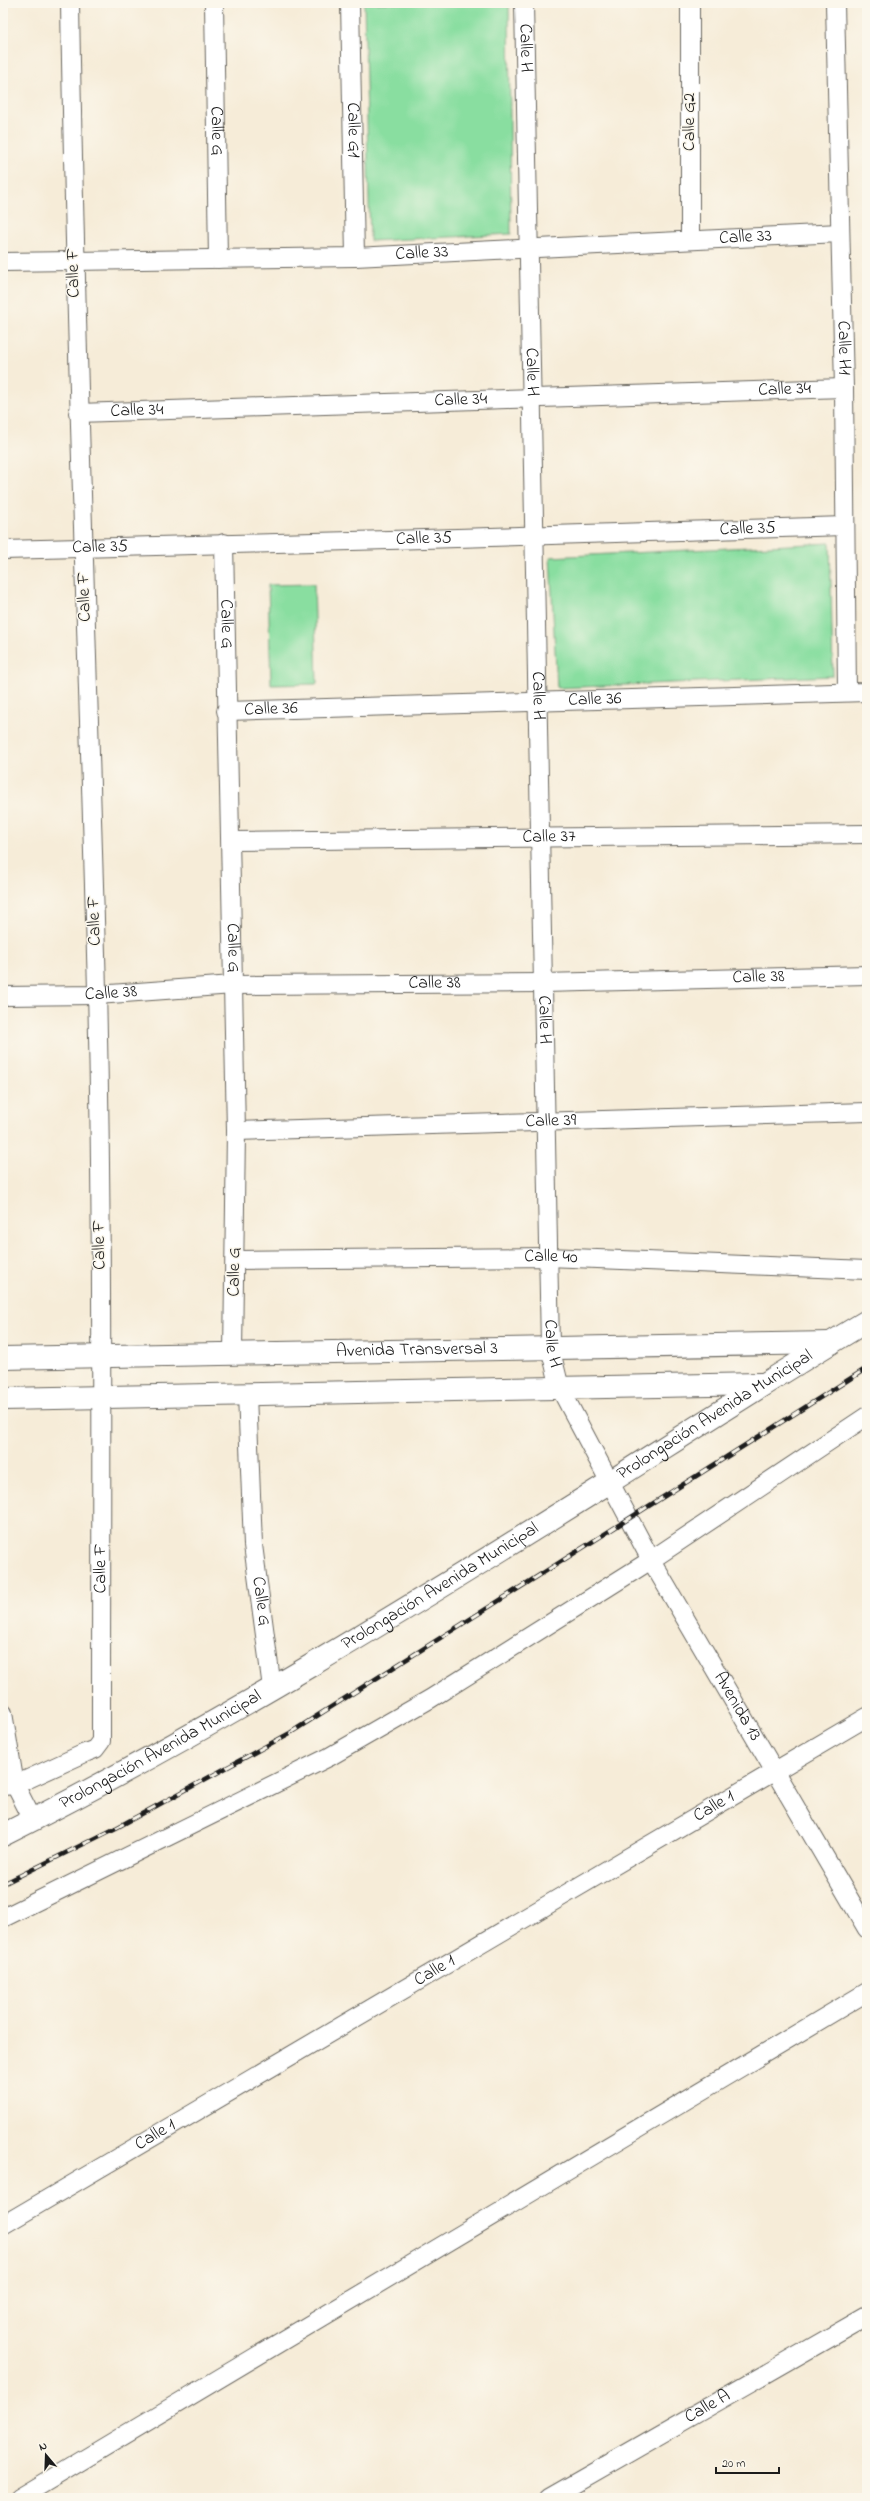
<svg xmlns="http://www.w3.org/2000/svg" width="870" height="2501" viewBox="0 0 870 2501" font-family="'Indie Flower',sans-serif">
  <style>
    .green { fill: #89dea0; stroke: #527d5e }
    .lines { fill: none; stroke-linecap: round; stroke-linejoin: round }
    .minor-casing { stroke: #68655e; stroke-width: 20 }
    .tertiary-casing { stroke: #68655e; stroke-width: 24 }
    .secondary-casing { stroke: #68655e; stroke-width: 24 }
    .minor { stroke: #fff; stroke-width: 18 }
    .tertiary { stroke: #fff; stroke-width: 22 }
    .secondary { stroke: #fff; stroke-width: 22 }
    .rail-casing { stroke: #1c1c1c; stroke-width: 4.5 }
    .rail { stroke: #fbf7ec; stroke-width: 3; stroke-dasharray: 9; stroke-linecap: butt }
    .labels { text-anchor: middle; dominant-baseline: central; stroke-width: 3; stroke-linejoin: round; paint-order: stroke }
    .street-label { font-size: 18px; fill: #1c1c1c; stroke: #fbf7ec }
  </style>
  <rect width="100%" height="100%" fill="#fbf7ec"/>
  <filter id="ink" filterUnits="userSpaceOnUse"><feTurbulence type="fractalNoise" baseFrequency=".025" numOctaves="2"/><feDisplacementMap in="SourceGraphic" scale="8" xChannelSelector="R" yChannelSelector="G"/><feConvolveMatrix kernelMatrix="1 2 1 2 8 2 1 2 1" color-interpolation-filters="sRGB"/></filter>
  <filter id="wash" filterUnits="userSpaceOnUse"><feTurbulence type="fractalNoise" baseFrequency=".012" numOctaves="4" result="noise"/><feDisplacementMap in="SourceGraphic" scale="16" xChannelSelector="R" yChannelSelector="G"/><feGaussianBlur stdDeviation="0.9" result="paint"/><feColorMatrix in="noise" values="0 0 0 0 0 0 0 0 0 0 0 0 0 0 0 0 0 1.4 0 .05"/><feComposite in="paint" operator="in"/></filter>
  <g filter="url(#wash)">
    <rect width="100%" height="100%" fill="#f6ecd8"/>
    <g class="green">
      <polygon points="364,3 509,3 511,234 370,241"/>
      <polygon points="830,543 833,676 557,688 550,557"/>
      <polygon points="314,584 317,684 271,685 268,585"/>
    </g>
  </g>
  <g filter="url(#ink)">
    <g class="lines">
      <g class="minor-casing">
        <g id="minor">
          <path id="s1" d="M 214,3 L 218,259"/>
          <path id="s2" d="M 350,3 L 355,257"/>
          <path id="s3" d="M 524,3 L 550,1347 L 560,1388 L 651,1560 L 867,1929"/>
          <polyline points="690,3 690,240"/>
          <path id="s4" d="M 835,3 L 844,388 L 847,692"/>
          <path id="s5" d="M 3,262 L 355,257 L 840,233"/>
          <path id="s6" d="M 78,413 L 844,388"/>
          <path id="s7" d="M 224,543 L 236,1131 L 233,1353"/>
          <path id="s8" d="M 3,550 C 284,543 564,536 845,526"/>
          <path id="s9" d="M 226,711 L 867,692"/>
          <path id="s10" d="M 231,841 L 867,834"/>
          <path id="s11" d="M 3,996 L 97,995 L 233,985 L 543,983 L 867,975"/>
          <path id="s12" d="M 236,1131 L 867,1112"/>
          <path id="s13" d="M 235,1260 L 548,1257 L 867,1270"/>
          <path id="s14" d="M 247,1394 L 253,1545 L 272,1688"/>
          <polyline points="3,1713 15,1785 33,1820"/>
          <path id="s15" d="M 3,1786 L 15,1785 L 85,1753 L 95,1749 L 101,1741 C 101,1490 103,1240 97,990 C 88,661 75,332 70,3"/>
          <polyline points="3,1918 329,1757 430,1699 651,1560 867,1416"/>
          <path id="s16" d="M 3,2225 L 867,1717"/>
          <polyline points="19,2498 867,1992"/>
          <path id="s17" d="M 549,2498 L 867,2316"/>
        </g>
      </g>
      <g class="tertiary-casing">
        <g id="tertiary">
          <path id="s18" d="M 3,1358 L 831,1343"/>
          <polyline points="3,1399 761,1384"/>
        </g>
      </g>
      <g class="secondary-casing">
        <g id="secondary">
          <path id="s19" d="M 3,1835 C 212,1730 412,1606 610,1482 C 695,1428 780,1373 867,1321"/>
        </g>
      </g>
      <use href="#minor" class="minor"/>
      <use href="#tertiary" class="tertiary"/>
      <use href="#secondary" class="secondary"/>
      <g class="rail-casing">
        <polyline id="rail" points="3,1884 116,1828 290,1733 867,1368"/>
      </g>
      <use href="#rail" class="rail"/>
    </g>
  </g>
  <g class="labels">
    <g class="street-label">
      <text stroke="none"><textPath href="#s3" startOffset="45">Calle H</textPath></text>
      <text transform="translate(690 122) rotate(-90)">Calle G2</text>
      <text stroke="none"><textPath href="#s2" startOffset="127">Calle G1</textPath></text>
      <text stroke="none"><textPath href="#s1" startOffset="128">Calle G</textPath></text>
      <text stroke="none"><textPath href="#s5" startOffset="743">Calle 33</textPath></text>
      <text stroke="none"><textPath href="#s5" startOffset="419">Calle 33</textPath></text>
      <text transform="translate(74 273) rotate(-91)">Calle F</text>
      <text stroke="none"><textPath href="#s4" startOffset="345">Calle H1</textPath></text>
      <text stroke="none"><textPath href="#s3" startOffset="369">Calle H</textPath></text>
      <text stroke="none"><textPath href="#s6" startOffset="707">Calle 34</textPath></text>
      <text stroke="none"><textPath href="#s6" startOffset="383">Calle 34</textPath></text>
      <text stroke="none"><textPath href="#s6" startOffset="59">Calle 34</textPath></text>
      <text stroke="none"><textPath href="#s8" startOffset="745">Calle 35</textPath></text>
      <text stroke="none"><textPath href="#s8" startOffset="421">Calle 35</textPath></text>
      <text stroke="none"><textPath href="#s8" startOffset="97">Calle 35</textPath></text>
      <text transform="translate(85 597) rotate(-92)">Calle F</text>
      <text stroke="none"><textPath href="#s7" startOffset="81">Calle G</textPath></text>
      <text stroke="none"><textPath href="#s3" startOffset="693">Calle H</textPath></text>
      <text stroke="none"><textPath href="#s9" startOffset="369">Calle 36</textPath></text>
      <text stroke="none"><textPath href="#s9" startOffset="45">Calle 36</textPath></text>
      <text stroke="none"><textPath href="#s10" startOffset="318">Calle 37</textPath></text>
      <text transform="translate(95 921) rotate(-92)">Calle F</text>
      <text stroke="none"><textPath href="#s7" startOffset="405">Calle G</textPath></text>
      <text stroke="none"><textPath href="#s11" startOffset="756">Calle 38</textPath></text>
      <text stroke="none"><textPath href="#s11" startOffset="432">Calle 38</textPath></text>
      <text stroke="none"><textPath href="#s11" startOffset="108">Calle 38</textPath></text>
      <text stroke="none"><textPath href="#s3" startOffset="1017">Calle H</textPath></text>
      <text stroke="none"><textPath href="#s12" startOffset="315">Calle 39</textPath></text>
      <text transform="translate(100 1245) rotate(-91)">Calle F</text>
      <text stroke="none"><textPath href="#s13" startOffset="316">Calle 40</textPath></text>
      <text transform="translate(235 1272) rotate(-89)">Calle G</text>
      <text stroke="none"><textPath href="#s3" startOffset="1341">Calle H</textPath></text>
      <text stroke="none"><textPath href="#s18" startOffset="414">Avenida Transversal 3</textPath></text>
      <text stroke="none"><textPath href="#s19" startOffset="827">Prolongación Avenida Municipal</textPath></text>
      <text stroke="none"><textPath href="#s15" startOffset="282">Calle F</textPath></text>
      <text stroke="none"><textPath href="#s19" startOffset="503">Prolongación Avenida Municipal</textPath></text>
      <text stroke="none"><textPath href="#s14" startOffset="208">Calle G</textPath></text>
      <text stroke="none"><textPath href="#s3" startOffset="1751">Avenida 13</textPath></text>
      <text stroke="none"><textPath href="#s19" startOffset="179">Prolongación Avenida Municipal</textPath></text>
      <text stroke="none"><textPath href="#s16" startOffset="825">Calle 1</textPath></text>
      <text stroke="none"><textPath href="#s16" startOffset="501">Calle 1</textPath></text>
      <text stroke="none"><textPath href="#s16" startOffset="177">Calle 1</textPath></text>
      <text stroke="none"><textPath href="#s17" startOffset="183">Calle A</textPath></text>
    </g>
  </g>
  <rect width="870" height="2501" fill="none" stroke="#fbf7ec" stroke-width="16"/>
  <g transform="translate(46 2455) rotate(341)" stroke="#fbf7ec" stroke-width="3" paint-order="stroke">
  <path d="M0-3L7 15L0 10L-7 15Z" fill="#1c1c1c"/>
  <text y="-6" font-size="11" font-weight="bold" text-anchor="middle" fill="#1c1c1c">N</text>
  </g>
  <path d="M716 2467v6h63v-6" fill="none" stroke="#1c1c1c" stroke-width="2"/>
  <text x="722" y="2467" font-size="12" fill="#1c1c1c" stroke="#fbf7ec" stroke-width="3" paint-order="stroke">20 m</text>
</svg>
